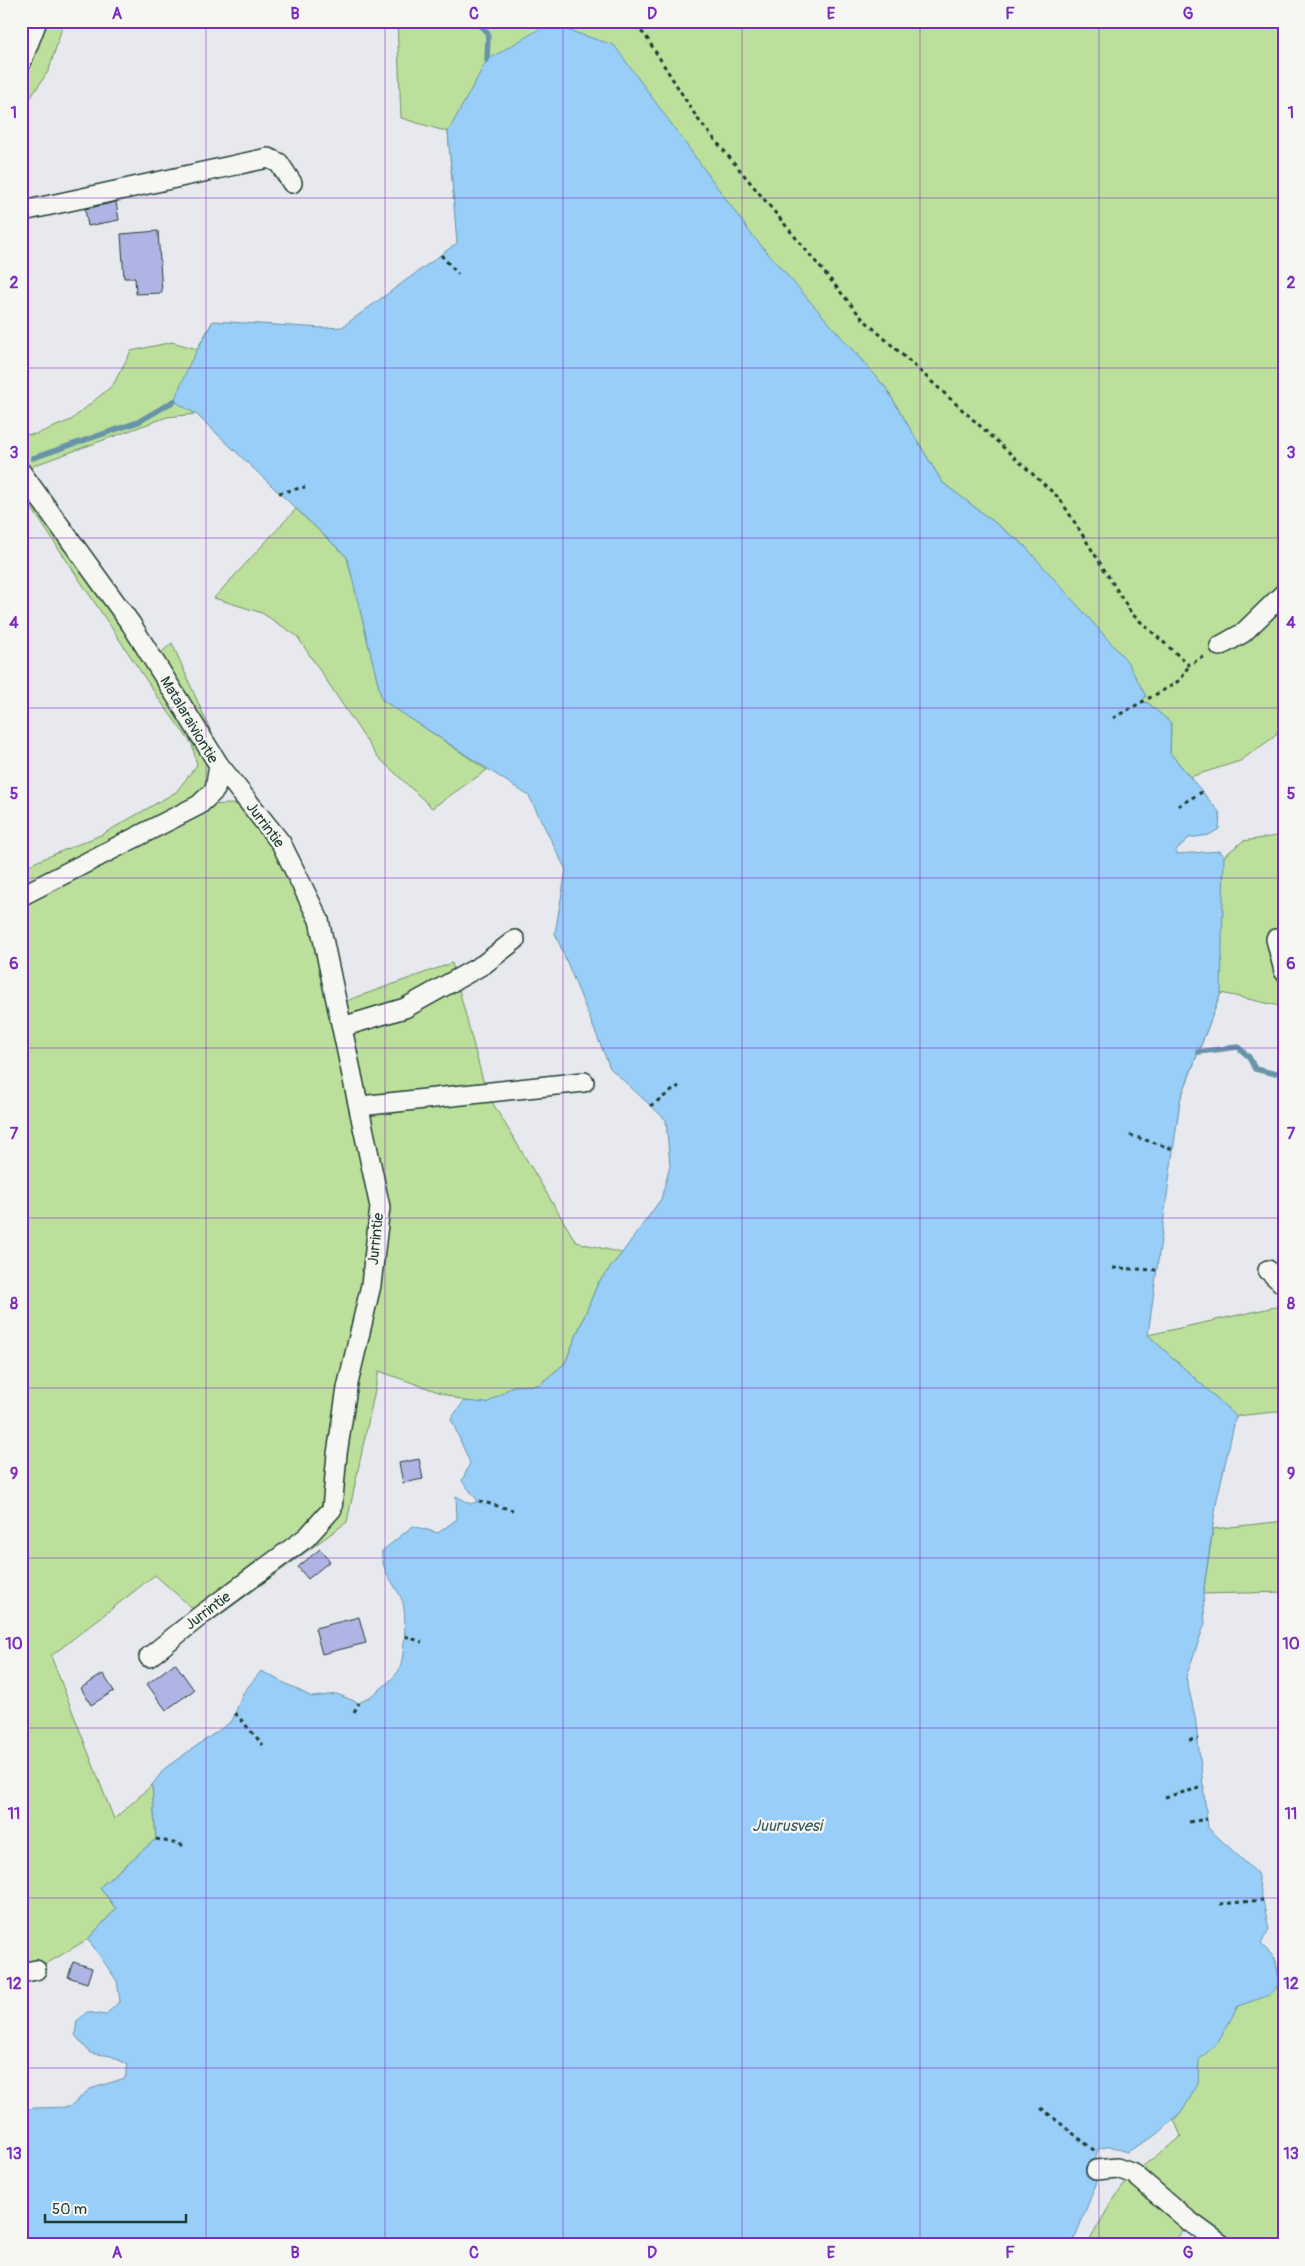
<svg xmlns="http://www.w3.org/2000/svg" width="1305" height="2266" viewBox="0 0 1305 2266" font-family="Pangolin,sans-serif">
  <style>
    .green { fill: #bce09b; stroke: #6e8e68 }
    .water { fill: #98cef7; stroke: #6894a9 }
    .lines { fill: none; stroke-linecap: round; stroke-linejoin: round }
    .stream { stroke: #6894a9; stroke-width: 5.5 }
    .building { fill: #b0b4e5; stroke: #1f3d34 }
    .minor-casing { stroke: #1f3d34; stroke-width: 22 }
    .path { stroke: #1f3d34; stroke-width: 3; stroke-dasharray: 4 4; stroke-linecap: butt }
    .minor { stroke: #f6f6f2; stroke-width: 19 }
    .grid { fill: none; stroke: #7b2cbf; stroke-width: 1; stroke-opacity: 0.55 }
    .labels { text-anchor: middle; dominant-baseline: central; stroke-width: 4.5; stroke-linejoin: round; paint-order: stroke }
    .street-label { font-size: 15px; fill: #1f3d34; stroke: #f6f6f2 }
    .water-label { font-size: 16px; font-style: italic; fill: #375a5b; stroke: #f6f6f2 }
    .neatline { fill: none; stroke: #7b2cbf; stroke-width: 2 }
    .grid-label { font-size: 16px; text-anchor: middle; font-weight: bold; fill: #7b2cbf }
  </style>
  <rect width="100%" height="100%" fill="#e8e9ef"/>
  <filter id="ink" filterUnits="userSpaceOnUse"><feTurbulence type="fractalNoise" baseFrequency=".02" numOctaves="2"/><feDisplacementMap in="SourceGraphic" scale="10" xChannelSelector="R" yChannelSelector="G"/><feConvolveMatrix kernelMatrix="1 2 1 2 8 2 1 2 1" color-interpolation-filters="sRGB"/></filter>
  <g filter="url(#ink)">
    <g class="green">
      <polygon points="21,21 64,21 49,70 21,112"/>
      <polygon points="397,21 1284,21 1284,720 1274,737 1240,761 1190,777 1170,753 1171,723 1148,703 1142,702 1143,698 1024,545 942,482 886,388 852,349 458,243 448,132 401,118"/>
      <polygon points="213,321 217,433 196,414 167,417 35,465 24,476 153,660 172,643 218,748 219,765 199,805 235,804 254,810 319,920 336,999 346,1001 452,963 486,1092 576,1242 622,1253 598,1283 565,1363 539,1385 513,1386 487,1404 464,1401 379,1371 347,1522 209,1623 155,1575 51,1656 114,1819 152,1785 156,1839 100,1887 116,1909 88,1939 36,1970 21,1973 21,868 103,834 176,792 197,765 192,744 161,702 21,492 21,435 37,434 71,420 113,385 131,351 172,342 197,349"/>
      <polygon points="296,509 347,557 382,699 487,770 432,808 376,755 297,636 262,613 214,598"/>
      <polygon points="1284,835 1284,1007 1221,993 1180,1100 1176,1128 1116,1034 1224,856 1243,841"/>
      <polygon points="1284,1305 1284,1411 1236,1416 1148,1335"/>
      <polygon points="1284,1521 1284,1592 1203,1594 1213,1529"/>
      <path d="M 1275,1958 L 1280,1983 L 1284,1983 L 1284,2245 L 1222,2245 L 1190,2221 L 1172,2245 L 1087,2245 C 1101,2221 1113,2196 1132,2176 C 1147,2161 1166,2150 1181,2136 L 1174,2120 L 1183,2110 L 1171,2076 Z"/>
    </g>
    <path class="water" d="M 548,24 L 614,45 L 752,235 L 886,388 L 942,482 L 1024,545 L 1127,661 L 1146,696 L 1142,702 L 1148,703 L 1171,723 L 1170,753 L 1220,813 L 1219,829 L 1209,835 L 1189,838 L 1176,850 L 1177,854 L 1220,851 L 1224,856 L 1221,993 L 1180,1100 L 1148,1335 L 1236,1416 L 1217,1499 L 1203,1594 L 1205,1623 L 1186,1677 L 1195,1716 L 1208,1828 L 1257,1873 L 1269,1929 L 1261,1944 L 1275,1958 L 1280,1983 L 1270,1995 L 1238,2006 L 1219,2041 L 1199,2060 L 1198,2084 L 1183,2110 L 1158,2134 L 1127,2152 L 1110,2146 L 1098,2149 L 1095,2161 L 1098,2179 L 1072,2245 L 21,2245 L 21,2111 L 34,2108 L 69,2107 L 90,2089 L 125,2078 L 128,2065 L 111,2056 L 90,2053 L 75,2035 L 77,2021 L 87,2012 L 105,2015 L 120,2001 L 117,1981 L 88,1939 L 116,1909 L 100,1887 L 156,1839 L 152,1785 L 165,1768 L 232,1721 L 243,1693 L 261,1671 L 312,1697 L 337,1694 L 359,1703 C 373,1696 388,1684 398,1672 C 405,1662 407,1611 402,1600 C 395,1583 380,1570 382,1551 L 413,1526 L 438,1533 L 457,1519 L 456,1496 L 471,1504 L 478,1501 L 462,1481 L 470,1463 L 451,1419 L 464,1401 L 487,1403 L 513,1386 L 539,1385 L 565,1363 L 598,1283 L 622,1253 L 661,1199 L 670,1166 L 666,1120 L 610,1068 L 555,933 L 566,870 L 529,796 L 382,700 L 347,557 L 196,414 L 174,401 L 189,365 L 213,321 L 323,328 L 342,327 L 457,243 L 448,132 L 487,60 Z"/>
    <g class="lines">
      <g class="stream">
        <polyline points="477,21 488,34 487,60"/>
        <polyline points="33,458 138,422 174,401"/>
        <polyline points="1198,1052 1238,1047 1249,1057 1255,1069 1272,1073 1284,1072"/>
      </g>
    </g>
    <g class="building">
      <polygon points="116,202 119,220 88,226 85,209"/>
      <polygon points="158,231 162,293 136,294 135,278 124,278 121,234"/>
      <polygon points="419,1459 423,1479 403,1483 399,1463"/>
      <polygon points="320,1549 330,1561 308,1579 298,1567"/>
      <polygon points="359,1617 366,1643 322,1654 315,1628"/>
      <polygon points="175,1663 194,1690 166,1710 147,1684"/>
      <polygon points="103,1674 114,1691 91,1705 81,1688"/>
      <polygon points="73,1962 92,1968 87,1983 68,1977"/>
    </g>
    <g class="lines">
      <g class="minor-casing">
        <g id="minor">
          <polyline points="21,63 37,21"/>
          <polyline points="21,209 23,211 268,158 279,163 292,183"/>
          <polyline points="21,472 131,624 219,765 215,790 199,805 21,896"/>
          <polyline points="1220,646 1243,633 1284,593"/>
          <polyline points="1276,939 1284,971"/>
          <polyline points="342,1027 405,1008 484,964 515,940"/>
          <polyline points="360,1106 584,1082"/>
          <polyline points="1268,1270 1284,1285"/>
          <polyline points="149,1657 200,1616 307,1537 332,1509 337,1454 347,1388 371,1285 380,1207 319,920 281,843 219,765"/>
          <polyline points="21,1973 36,1970"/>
          <polyline points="1096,2170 1117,2168 1134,2174 1189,2221 1222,2245"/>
        </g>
      </g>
      <g class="path">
        <polyline points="629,21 645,35 697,118 862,318 1060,499 1132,614 1189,665 1206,655"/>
        <polyline points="441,255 458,274"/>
        <polyline points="279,493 305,487"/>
        <polyline points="1113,718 1171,686 1181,679 1189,665"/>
        <polyline points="1178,806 1202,792"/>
        <polyline points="650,1106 679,1086"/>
        <polyline points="1130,1135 1173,1149"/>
        <polyline points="1113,1268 1156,1270"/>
        <polyline points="479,1501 513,1510"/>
        <polyline points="405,1636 422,1642"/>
        <polyline points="354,1712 359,1703"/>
        <polyline points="235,1713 263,1745"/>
        <polyline points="1189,1740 1198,1739"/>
        <polyline points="1165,1797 1204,1787"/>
        <polyline points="1189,1822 1207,1819"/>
        <polyline points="156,1839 186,1846"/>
        <polyline points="1220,1904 1263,1900"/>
        <polyline points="1041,2108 1095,2151"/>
      </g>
      <use href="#minor" class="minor"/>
    </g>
  </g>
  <path class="grid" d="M 206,21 L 206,2245M 385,21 L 385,2245M 563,21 L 563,2245M 742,21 L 742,2245M 920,21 L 920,2245M 1099,21 L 1099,2245M 21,198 L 1284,198M 21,368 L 1284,368M 21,538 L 1284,538M 21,708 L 1284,708M 21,878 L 1284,878M 21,1048 L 1284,1048M 21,1218 L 1284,1218M 21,1388 L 1284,1388M 21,1558 L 1284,1558M 21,1728 L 1284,1728M 21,1898 L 1284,1898M 21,2068 L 1284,2068"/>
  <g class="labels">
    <g class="street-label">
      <text transform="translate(189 720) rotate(59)">Matalaraiviontie</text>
      <text transform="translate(265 825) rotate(53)">Jurrintie</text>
      <text transform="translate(376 1239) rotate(-84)">Jurrintie</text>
      <text transform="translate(208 1611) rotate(-37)">Jurrintie</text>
    </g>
    <g class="water-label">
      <text x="787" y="1826">Juurusvesi</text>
    </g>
  </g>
  <rect width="1305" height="2266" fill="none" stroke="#f6f6f2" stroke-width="55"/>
  <path d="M45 2214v8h141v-8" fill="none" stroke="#1f3d34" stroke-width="2.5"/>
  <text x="52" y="2214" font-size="15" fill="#1f3d34" stroke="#f6f6f2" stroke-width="4" paint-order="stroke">50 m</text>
  <rect x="28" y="28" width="1250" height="2210" class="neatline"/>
  <g class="grid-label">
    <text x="117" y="19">A</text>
    <text x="295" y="19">B</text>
    <text x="474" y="19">C</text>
    <text x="652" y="19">D</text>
    <text x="831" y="19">E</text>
    <text x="1010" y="19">F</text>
    <text x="1188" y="19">G</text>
    <text x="14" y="118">1</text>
    <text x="1291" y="118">1</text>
    <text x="14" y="288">2</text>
    <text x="1291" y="288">2</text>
    <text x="14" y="458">3</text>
    <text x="1291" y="458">3</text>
    <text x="14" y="628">4</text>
    <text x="1291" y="628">4</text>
    <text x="14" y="799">5</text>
    <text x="1291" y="799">5</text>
    <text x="14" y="969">6</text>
    <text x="1291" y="969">6</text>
    <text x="14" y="1139">7</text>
    <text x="1291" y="1139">7</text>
    <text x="14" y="1309">8</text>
    <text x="1291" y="1309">8</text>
    <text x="14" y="1479">9</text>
    <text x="1291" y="1479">9</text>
    <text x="14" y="1649">10</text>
    <text x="1291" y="1649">10</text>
    <text x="14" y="1819">11</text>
    <text x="1291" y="1819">11</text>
    <text x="14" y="1989">12</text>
    <text x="1291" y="1989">12</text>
    <text x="14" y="2159">13</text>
    <text x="1291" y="2159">13</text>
    <text x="117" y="2258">A</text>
    <text x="295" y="2258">B</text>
    <text x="474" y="2258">C</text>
    <text x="652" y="2258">D</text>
    <text x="831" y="2258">E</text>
    <text x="1010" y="2258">F</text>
    <text x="1188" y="2258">G</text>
  </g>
</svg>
